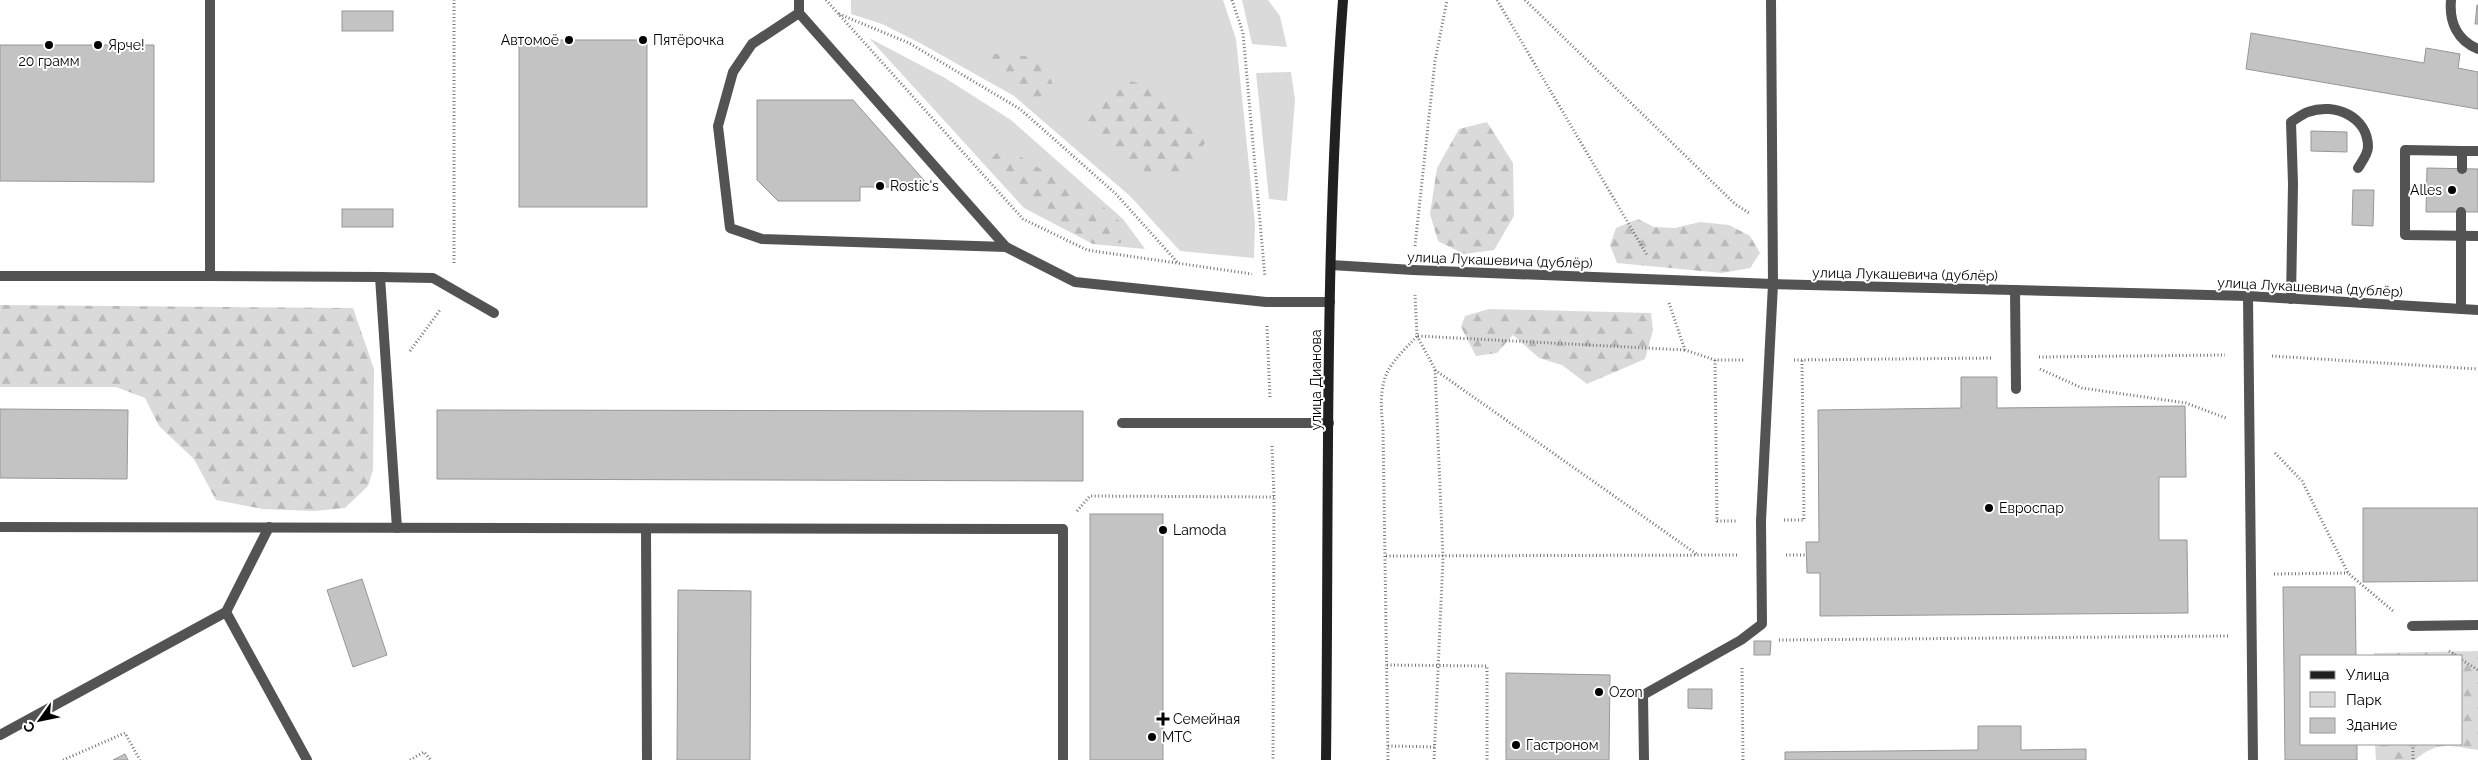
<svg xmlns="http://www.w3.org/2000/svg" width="2478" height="760" viewBox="0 0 2478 760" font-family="Raleway,sans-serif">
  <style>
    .green { fill: #dadada }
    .forest { fill: url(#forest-firs) }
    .building { fill: #c3c3c3; stroke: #979797 }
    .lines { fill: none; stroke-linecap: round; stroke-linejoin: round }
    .path { stroke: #757575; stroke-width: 3; stroke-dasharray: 1 2.5; stroke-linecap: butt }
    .lane { stroke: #535353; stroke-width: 10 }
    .street { stroke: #535353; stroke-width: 10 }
    .secondary { stroke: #202020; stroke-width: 10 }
    .poi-dot { fill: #000; stroke: #fff; stroke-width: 2 }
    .labels { text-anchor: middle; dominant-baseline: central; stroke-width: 4; stroke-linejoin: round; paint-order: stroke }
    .poi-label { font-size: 14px; fill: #000; stroke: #fff; text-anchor: start }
    .street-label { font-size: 14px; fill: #000; stroke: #fff }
  </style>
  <defs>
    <pattern id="forest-firs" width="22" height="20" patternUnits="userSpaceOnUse" patternTransform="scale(1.25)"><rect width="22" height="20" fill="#dadada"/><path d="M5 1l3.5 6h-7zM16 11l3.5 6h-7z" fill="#b9b9b9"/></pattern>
  </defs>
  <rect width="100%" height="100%" fill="#fff"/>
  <g class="green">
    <polygon points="851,0 1223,0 1236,39 1255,224 1254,258 1180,251 1130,196 1014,96 920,43 882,24 851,14"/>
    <polygon points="1242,0 1268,0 1280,16 1287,47 1252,44"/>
    <polygon points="869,38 945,78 1011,120 1123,219 1145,249 1093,244 1024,208"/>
    <polygon points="1291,72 1295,100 1287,201 1269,199 1256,73"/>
  </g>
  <g class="forest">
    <polygon points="980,53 1025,56 1045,68 1054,86 1044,103 1021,98 993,73"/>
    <polygon points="1126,80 1162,89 1183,109 1206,141 1195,159 1180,175 1147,173 1116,155 1087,120 1105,94"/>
    <polygon points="1487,122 1513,163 1514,216 1494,250 1464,254 1438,241 1430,214 1437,168 1459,129"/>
    <polygon points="1003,146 1109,211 1124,226 1121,243 1093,244 1015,195 990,160"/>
    <polygon points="1638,219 1654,227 1675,228 1700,222 1729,225 1750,236 1760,253 1750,268 1722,273 1617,263 1610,245 1616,228"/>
    <polygon points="0,305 353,308 374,369 373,470 368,486 345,508 314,511 263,509 216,500 194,459 159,426 145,398 116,387 0,387"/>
    <polygon points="1489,309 1651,313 1653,330 1645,359 1587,384 1562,365 1539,358 1513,335 1497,353 1476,356 1461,327 1465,316"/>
    <path d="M 2478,651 L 2478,750 C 2450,746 2438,740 2415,760 L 2376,760 L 2375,744 L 2462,744 L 2462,656 L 2374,656 L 2374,653 Z"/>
  </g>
  <g class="building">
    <polygon points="2477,5 2478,5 2478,24 2475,24"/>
    <rect x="342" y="11" width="51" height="20"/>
    <polygon points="2251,33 2424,63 2426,48 2460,54 2458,68 2478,72 2478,109 2246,69"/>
    <rect x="519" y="40" width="128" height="167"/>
    <polygon points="0,45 154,45 154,182 0,181"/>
    <polygon points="757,100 853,100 930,187 860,187 860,201 778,201 757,180"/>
    <polygon points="2311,131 2347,132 2347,152 2311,151"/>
    <polygon points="2427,168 2478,169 2478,212 2426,212"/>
    <polygon points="2353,190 2374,190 2373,226 2352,225"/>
    <rect x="342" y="209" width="51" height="18"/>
    <polygon points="1961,377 1997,377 1997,408 2185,406 2186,477 2159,477 2159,540 2187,540 2188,613 1820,616 1820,573 1807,573 1806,542 1819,542 1818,410 1961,408"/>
    <polygon points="0,409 128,410 127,479 0,478"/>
    <polygon points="437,410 1083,411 1083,481 437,479"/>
    <polygon points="2363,508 2478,508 2478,581 2363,582"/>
    <rect x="1090" y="514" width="73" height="246"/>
    <polygon points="362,579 387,655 353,667 327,590"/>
    <polygon points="2283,587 2355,587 2356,656 2302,656 2302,744 2357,744 2357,760 2285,760"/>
    <polygon points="678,590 751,591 750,760 677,760"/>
    <polygon points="1754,641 1771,641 1770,655 1754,655"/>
    <polygon points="1506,673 1610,675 1609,760 1506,760"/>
    <polygon points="1688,689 1712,689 1712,709 1688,708"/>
    <polygon points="1978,726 2021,726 2021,750 2086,749 2086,760 1785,760 1785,752 1978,750"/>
    <polygon points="125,754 128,760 113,760"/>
  </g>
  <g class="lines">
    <g class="path">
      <polyline points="826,0 1023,219 1087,250 1252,274"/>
      <polyline points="1232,0 1243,33 1265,277"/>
      <polyline points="1497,0 1647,255"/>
      <polyline points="1525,0 1735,204 1749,213"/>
      <polyline points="839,14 909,43 1020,109 1116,194 1178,263"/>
      <polyline points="1415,246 1435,61 1447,0"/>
      <polyline points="454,263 454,0"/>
      <polyline points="1669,303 1685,350 1715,360 1745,360"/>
      <polyline points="1267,326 1270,399"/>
      <polyline points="1417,336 1435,369 1443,558 1434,760"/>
      <polyline points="1418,336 1685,350"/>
      <polyline points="410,351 440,310"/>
      <polyline points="2272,356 2478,369"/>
      <polyline points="2039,357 2225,355"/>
      <polyline points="1715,360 1717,521 1738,521"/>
      <polyline points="1794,360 1993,358"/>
      <polyline points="2040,369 2082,388 2186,403 2226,418"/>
      <polyline points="1435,370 1698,555"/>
      <polyline points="1272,446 1274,497 1273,760"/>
      <polyline points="2275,453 2302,481 2348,573 2393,611"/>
      <polyline points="1077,511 1090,496 1274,497"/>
      <polyline points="1784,520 1804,520 1802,359"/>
      <polyline points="1786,555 1807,555"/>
      <polyline points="1386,556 1737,555"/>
      <polyline points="2274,574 2348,573"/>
      <polyline points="1779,640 2228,636"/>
      <polyline points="2449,651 2457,656"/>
      <polyline points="2462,660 2478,670"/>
      <polyline points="1387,665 1487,666 1487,760"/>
      <polyline points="1742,668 1743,760"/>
      <polyline points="2413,744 2413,760"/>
      <polyline points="1388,746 1435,747"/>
      <polyline points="63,760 125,733 140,760"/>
      <polyline points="410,760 424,752 431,760"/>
      <path d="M 1388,760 L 1383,428 C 1381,410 1379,386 1389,369 C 1396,357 1408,346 1417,336 L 1415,295"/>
    </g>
    <g class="lane">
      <polyline points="799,0 799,13 1006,247 1075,282 1266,302 1330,302"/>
      <path d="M 2451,0 C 2449,22 2457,40 2478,49"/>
      <polyline points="799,13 752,44 733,72 718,126 730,228 762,239 1006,247"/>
      <polyline points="2462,151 2405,150 2405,235 2478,236"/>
      <polyline points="2462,169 2462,151 2478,151"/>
      <polyline points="210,276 380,277 397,528"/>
      <polyline points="380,277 433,278 494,313"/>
      <polyline points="2015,290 2016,389"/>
      <polyline points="2248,296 2253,760"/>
      <path d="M 2291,299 L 2293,184 L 2291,122 C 2296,119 2302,114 2308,112 C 2335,102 2368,117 2368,147 C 2368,154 2361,163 2358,168"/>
      <polyline points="2461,309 2461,212"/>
      <polyline points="1122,423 1329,423"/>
      <polyline points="0,527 1063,529 1063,760"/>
      <polyline points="646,529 647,760"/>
      <polyline points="226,612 269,527"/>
      <polyline points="2412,626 2478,625"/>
      <polyline points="0,735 226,612 307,760"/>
      <polyline points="1644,760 1643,695 1741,640 1762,624 1761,521 1773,284"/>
    </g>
    <g class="street">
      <polyline points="1771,0 1773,284"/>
      <polyline points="1331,265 1413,270 1773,284 2248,296 2478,310"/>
      <polyline points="0,276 210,276 210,0"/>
    </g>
    <path class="secondary" d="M 1326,760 C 1329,507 1324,252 1343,0"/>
  </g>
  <g class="poi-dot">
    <circle cx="569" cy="40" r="5"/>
    <circle cx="643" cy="40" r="5"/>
    <circle cx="49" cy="45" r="5"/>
    <circle cx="98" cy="45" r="5"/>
    <circle cx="880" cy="186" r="5"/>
    <circle cx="2452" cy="190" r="5"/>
    <circle cx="1989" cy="508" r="5"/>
    <circle cx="1163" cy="530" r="5"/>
    <circle cx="1599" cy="692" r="5"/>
    <path d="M1160.5 711.5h5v5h5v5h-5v5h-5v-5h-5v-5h5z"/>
    <circle cx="1152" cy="737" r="5"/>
    <circle cx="1516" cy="745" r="5"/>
  </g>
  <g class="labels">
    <g class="poi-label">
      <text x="559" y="40" text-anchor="end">Автомоё</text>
      <text x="653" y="40">Пятёрочка</text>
      <text x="108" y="45">Ярче!</text>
      <text x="49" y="61" text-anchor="middle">20 грамм</text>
      <text x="890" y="186">Rostic's</text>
      <text x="2442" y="190" text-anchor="end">Alles</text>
      <text x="1999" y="508">Евроспар</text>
      <text x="1173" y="530">Lamoda</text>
      <text x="1609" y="692">Ozon</text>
      <text x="1173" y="719">Семейная</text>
      <text x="1162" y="737">МТС</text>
      <text x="1526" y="745">Гастроном</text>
    </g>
    <g class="street-label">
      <text transform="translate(1500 260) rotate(2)">улица Лукашевича (дублёр)</text>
      <text transform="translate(1905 274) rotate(1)">улица Лукашевича (дублёр)</text>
      <text transform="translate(2310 287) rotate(3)">улица Лукашевича (дублёр)</text>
      <text transform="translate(1316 380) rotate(-90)">улица Дианова</text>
    </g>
  </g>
  <rect x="2300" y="655" width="162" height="90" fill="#ffffff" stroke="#999999"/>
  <rect x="2310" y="671" width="25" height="8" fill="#202020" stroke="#999999"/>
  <text x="2346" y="680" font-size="15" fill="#000000">Улица</text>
  <rect x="2310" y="692" width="25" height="15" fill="#dadada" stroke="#999999"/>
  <text x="2346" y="705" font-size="15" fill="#000000">Парк</text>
  <rect x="2310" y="718" width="25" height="15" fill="#c3c3c3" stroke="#999999"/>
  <text x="2346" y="730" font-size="15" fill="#000000">Здание</text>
  <g transform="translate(40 720) rotate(237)" stroke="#ffffff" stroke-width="4" paint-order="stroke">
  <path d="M0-4L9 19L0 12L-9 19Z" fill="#000000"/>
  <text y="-8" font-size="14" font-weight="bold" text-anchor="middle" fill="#000000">С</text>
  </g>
</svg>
